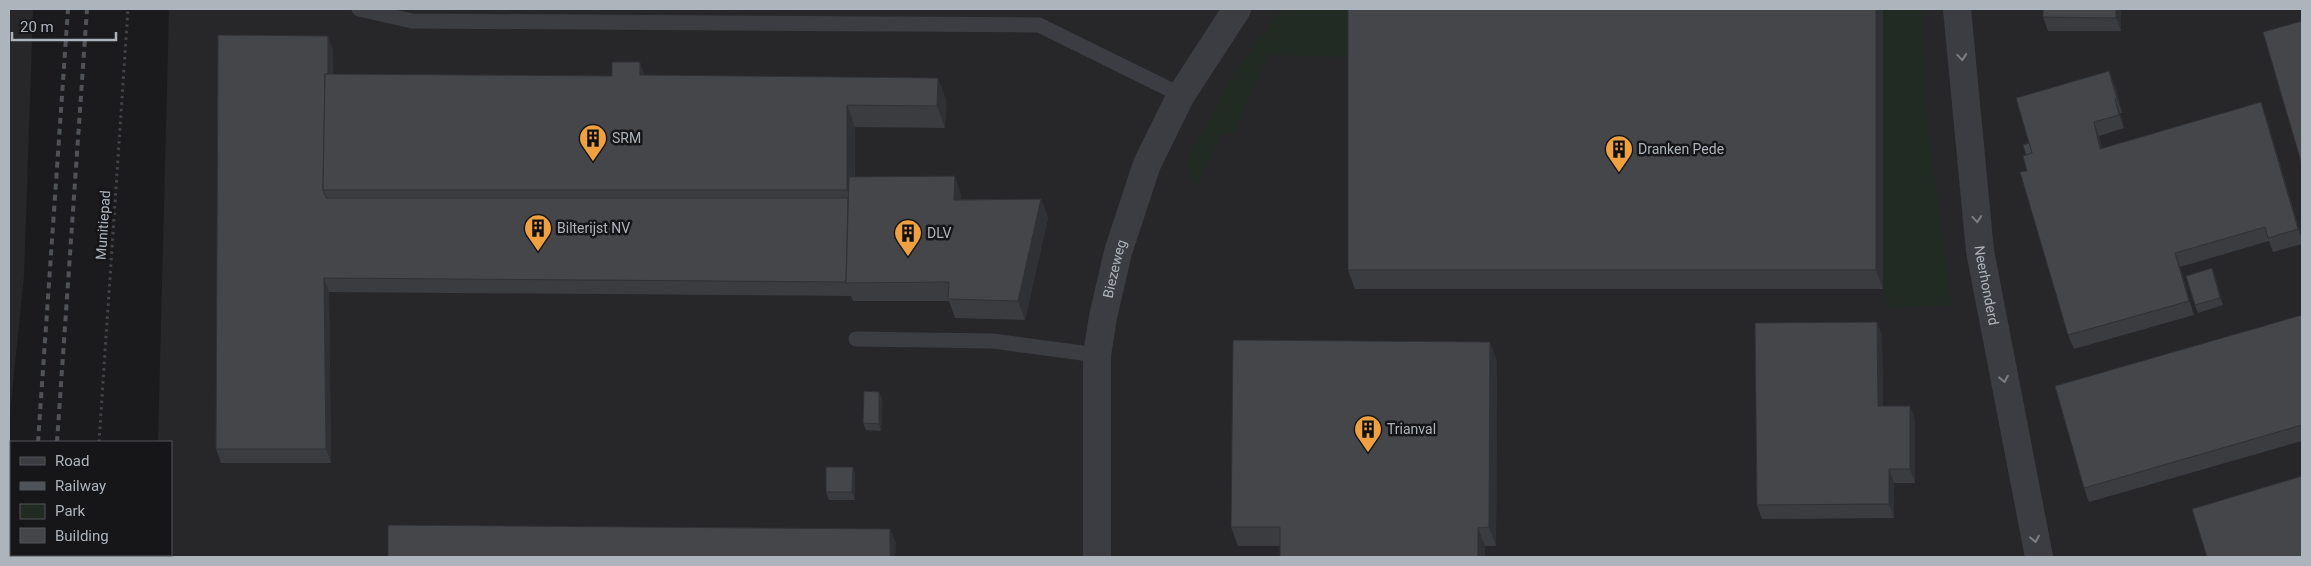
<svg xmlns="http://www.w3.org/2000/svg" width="2311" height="566" viewBox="0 0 2311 566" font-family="Roboto,sans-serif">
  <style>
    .built { fill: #27272a }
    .green { fill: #222b23 }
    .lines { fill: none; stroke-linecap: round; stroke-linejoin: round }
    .path { stroke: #424449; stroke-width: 3; stroke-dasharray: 2.5 4; stroke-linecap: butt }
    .lane { stroke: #3c3d42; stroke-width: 15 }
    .street { stroke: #3c3d42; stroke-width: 28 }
    .rail { stroke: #4f5257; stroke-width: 4; stroke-dasharray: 6 5; stroke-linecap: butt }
    .wall { fill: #3b3c40 }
    .shaded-wall { fill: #303134 }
    .building { fill: #45464a; stroke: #303134 }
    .oneway { stroke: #7b7e85 }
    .labels { text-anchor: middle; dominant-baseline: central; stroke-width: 5; stroke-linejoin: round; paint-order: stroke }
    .poi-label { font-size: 14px; fill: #aeb4bc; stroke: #161618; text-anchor: start }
    .street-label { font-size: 14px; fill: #aeb4bc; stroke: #161618 }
  </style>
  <rect width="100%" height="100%" fill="#1b1b1d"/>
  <g class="built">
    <polygon points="9,9 33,9 24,276 9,423"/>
    <polygon points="169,9 2302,9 2302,557 155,557 155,555 171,555 171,442 158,442"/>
  </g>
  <g class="green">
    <polygon points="1282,9 1354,9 1354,57 1268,55 1234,134 1222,134 1195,187 1186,161 1232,77"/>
    <polygon points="1883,9 1922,9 1927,118 1952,305 1889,308 1883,289"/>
  </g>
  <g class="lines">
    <g class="path">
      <polyline points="99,442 128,9"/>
      <polyline points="92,557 92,555"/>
    </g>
    <g class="lane">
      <polyline points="359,9 412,21 1039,25 1181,95"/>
      <polyline points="856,339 993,341 1097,355"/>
    </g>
    <g class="street">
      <path id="s1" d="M 1957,9 L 1980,251 L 2039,557"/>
      <path id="s2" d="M 1097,557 L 1097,355 L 1103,317 L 1118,252 L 1147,164 L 1181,95 L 1237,9"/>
    </g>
    <g class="rail">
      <polyline points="38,442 68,9"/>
      <polyline points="57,442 87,9"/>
      <polyline points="28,557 28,555"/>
      <polyline points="47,557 48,555"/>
    </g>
  </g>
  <g class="wall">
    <polygon points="1883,9 1883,289 1355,289 1348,270"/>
    <polygon points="2043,9 2121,9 2121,31 2048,31 2043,17"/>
    <polygon points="333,50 333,74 938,78 946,100 945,128 855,127 855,177 961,195 961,200 1041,199 1048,218 1025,320 955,318 949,301 853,301 851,296 329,292 331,463 221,463 216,449"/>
    <polygon points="2115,85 2122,113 2120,113 2124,128 2099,136 2102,149 2261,102 2266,116 2302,239 2302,244 2273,252 2269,241 2180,267 2194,315 2074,349 2068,335 2027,171 2026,155 2029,143"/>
    <polygon points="2215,276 2223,305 2198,313 2195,305"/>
    <polygon points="2302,315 2302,441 2089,502 2084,488"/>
    <polygon points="1877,322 1882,336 1883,406 1910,406 1915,420 1915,483 1894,483 1894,518 1762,519 1757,505"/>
    <polygon points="1497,361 1496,546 1238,546 1231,527"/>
    <polygon points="879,392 882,399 881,431 866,430 863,423"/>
    <polygon points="853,467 855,474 855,500 829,500 826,492"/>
  </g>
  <g class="shaded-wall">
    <polygon points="1876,9 1883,9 1883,289 1876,270"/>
    <polygon points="2116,9 2121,9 2121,31 2116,18"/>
    <polygon points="328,36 333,50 331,190 326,190"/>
    <polygon points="640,62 647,83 640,75"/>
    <polygon points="2109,71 2115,85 2122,113 2117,99"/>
    <polygon points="938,78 946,100 945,128 937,106"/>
    <polygon points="2115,99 2120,113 2124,128 2119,115"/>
    <polygon points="2261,102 2266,116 2302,240 2298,229"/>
    <polygon points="847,105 855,127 854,283 850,198 847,190"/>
    <polygon points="2094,122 2099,136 2105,163 2100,149"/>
    <polygon points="955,176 961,195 961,218 954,200"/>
    <polygon points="1041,199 1048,218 1025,320 1018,301"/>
    <polygon points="2175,253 2180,267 2194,315 2189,301"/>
    <polygon points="2212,268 2215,276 2223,305 2220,298"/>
    <polygon points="324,278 329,292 331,463 326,449"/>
    <polygon points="1877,322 1882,336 1883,420 1878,406"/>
    <polygon points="1490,342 1497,361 1496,546 1489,527"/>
    <polygon points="879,392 882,399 881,431 879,424"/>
    <polygon points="1910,406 1915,420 1915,483 1910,469"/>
    <polygon points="853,467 855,474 855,500 852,492"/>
    <polygon points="1889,469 1894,483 1894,518 1889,504"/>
    <polygon points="1478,528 1485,546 1485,557 1478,557"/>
    <polygon points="890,529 896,543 895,557 890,557"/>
  </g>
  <g class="building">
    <rect x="1348" y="9" width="528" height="261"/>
    <polygon points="2043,9 2116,9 2116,18 2043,17"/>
    <polygon points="2302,21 2302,165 2263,32"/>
    <polygon points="218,35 328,36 328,74 325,74 323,190 326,198 848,198 846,282 324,278 326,449 216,449"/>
    <polygon points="612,62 640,62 640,75 938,78 937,106 847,105 847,190 323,190 325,74 612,76"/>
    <polygon points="2109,71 2117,99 2115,99 2119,115 2094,122 2100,149 2261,102 2298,229 2268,238 2265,227 2175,253 2189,301 2068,335 2020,172 2027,171 2023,156 2032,153 2016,98"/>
    <polygon points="2029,143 2032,153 2026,155 2023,145"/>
    <polygon points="955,176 954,200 1041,199 1018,301 948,299 949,282 846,283 849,177"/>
    <polygon points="2212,268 2220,298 2195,305 2186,276"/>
    <polygon points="2302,315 2302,425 2084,488 2055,386"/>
    <polygon points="1877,322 1878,406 1910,406 1910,469 1889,469 1889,504 1757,505 1755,323"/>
    <polygon points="1233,340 1490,342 1489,527 1478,528 1478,557 1280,557 1280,527 1231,527"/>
    <polygon points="864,391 879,392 879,424 863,423"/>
    <polygon points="826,467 853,467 852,492 826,492"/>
    <polygon points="2302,476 2302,557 2207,557 2192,509"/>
    <polygon points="388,525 890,529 890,557 388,557"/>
  </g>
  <defs><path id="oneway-chevron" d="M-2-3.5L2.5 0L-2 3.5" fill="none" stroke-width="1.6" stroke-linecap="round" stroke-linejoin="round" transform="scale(1.25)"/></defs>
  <g class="oneway">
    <use href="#oneway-chevron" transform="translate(1962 57) rotate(85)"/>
    <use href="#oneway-chevron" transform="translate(1977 219) rotate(85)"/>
    <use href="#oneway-chevron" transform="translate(2004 379) rotate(79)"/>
    <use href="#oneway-chevron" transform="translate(2035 539) rotate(79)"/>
  </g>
  <defs>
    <g id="building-pin" transform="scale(1.4375)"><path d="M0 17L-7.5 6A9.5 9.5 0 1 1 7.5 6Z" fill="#efa041" stroke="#161618"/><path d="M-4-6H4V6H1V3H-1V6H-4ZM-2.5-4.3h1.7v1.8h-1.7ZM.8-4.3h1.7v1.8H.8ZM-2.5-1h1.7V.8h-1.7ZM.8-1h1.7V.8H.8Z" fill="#111"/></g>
  </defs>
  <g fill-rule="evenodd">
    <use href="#building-pin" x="593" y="138"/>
    <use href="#building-pin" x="1619" y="149"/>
    <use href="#building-pin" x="538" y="228"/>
    <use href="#building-pin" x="908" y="233"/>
    <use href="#building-pin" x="1368" y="429"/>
  </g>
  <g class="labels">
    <g class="poi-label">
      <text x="612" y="138">SRM</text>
      <text x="1638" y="149">Dranken Pede</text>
      <text x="557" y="228">Bilterijst NV</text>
      <text x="927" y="233">DLV</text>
      <text x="1387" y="429">Trianval</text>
    </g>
    <g class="street-label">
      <text transform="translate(103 225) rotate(-86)">Munitiepad</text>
      <text stroke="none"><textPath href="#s2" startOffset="290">Biezeweg</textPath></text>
      <text stroke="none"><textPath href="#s1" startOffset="278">Neerhonderd</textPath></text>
    </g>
  </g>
  <rect width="2311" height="566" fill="none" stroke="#aeb4bc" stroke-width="20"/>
  <rect x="10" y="441" width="162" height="115" fill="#161618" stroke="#53555a"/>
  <rect x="20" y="457" width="25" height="8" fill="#3c3d42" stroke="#53555a"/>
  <text x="55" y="466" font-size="15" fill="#aeb4bc">Road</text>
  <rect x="20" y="482" width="25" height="8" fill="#4f5257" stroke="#53555a"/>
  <text x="55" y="491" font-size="15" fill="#aeb4bc">Railway</text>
  <rect x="20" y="504" width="25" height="15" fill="#222b23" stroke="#53555a"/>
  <text x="55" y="516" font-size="15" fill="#aeb4bc">Park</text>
  <rect x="20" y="528" width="25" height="15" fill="#45464a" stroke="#53555a"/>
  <text x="55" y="541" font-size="15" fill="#aeb4bc">Building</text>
  <path d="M12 32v8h104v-8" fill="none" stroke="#aeb4bc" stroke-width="2.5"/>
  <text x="20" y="32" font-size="15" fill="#aeb4bc" stroke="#161618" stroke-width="4" paint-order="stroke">20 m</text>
</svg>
